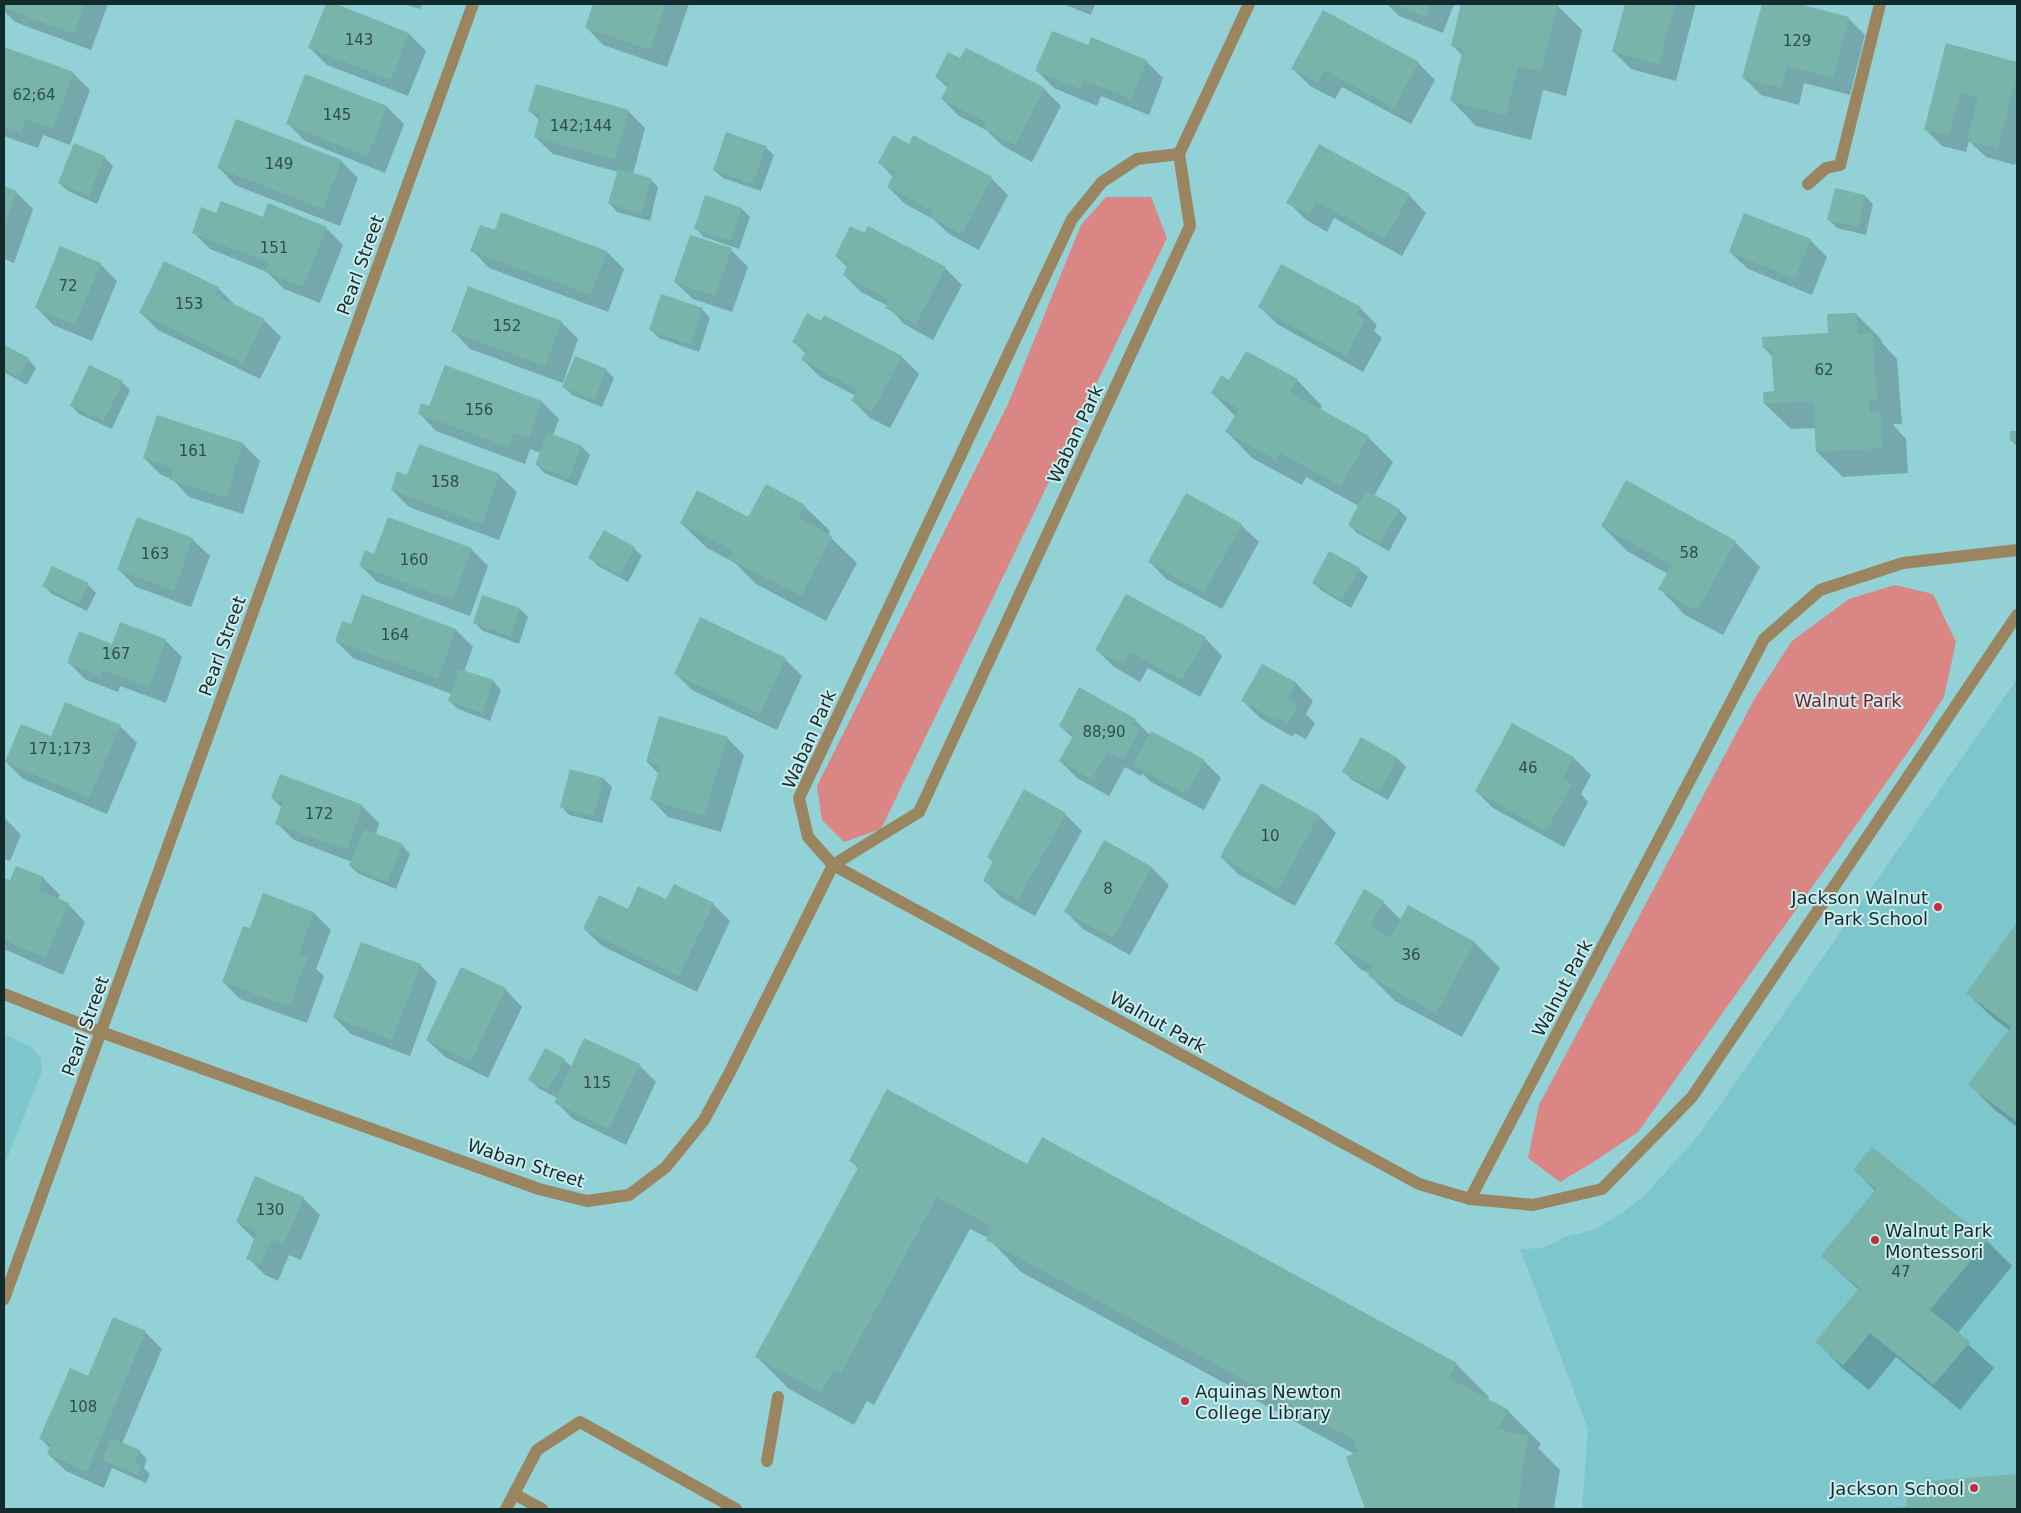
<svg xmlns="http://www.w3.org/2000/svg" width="2021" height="1513" viewBox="0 0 2021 1513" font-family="'DejaVu Sans',sans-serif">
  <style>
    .built { fill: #7cc6cc }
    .green { fill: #d98684 }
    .shadow { fill: #0003 }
    .building { fill: #78b4a9 }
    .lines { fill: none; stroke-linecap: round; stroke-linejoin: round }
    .minor { stroke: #9a8560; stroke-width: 12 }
    .poi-dot { fill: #c1313c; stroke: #cdecee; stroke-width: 2 }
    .labels { text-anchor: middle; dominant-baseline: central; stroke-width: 4; stroke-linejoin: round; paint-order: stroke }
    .number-label { font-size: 15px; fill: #2c4e4d }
    .street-label { font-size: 18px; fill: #122c2e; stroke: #cdecee }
    .park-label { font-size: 18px; fill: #7b1d24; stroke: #cdecee }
    .poi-label { font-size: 18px; fill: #122c2e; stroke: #cdecee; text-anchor: end }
  </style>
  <rect width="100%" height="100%" fill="#92d2d6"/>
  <g class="built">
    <polygon points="2017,679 2017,1509 1582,1509 1588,1429 1520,1249 1543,1248 1565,1237 1594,1230 1622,1213 1645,1195 1699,1135"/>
    <polygon points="4,1034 30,1046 41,1058 42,1071 4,1166"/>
  </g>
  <g class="green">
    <polygon points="1106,197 1151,197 1167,238 881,829 844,842 822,820 817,786 1008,404 1081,225"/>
    <polygon points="1895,585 1933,594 1956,642 1944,697 1915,742 1638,1132 1595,1161 1560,1182 1528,1158 1539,1105 1755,698 1792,641 1849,599"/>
  </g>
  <g class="shadow">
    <polygon points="4,4 108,4 91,50 15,22 4,11"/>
    <polygon points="327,4 333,4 409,34 426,51 408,96 327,65 310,48"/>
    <polygon points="403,4 422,4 420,9"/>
    <polygon points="594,4 689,4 667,67 603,45 586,27"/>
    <polygon points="1063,4 1095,4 1091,15"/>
    <polygon points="1387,4 1454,4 1443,33 1399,16"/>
    <polygon points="1463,4 1554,4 1557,5 1582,30 1566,96 1543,90 1531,140 1476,126 1451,100 1462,55 1452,45"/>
    <polygon points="1626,4 1696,4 1676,81 1631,69 1614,52"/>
    <polygon points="1763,4 1794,4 1848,18 1865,35 1850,95 1804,83 1799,105 1761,95 1744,78"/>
    <polygon points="1947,45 2017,63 2017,157 2015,165 1986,157 1969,141 1966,152 1942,146 1925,129"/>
    <polygon points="1089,47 1146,61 1163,78 1149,115 1101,96 1097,106 1054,88 1037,71"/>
    <polygon points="4,48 73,73 90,90 70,145 43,135 38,148 4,136"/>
    <polygon points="961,60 1044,89 1061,106 1032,162 1003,146 986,130 959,116 942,99 948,88 936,77"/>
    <polygon points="1418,63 1435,80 1411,124 1342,87 1335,99 1310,86 1293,69"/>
    <polygon points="306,76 387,107 404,124 385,173 305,141 288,124"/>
    <polygon points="530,111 628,111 645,128 633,174 650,179 658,187 650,221 617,212 609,203 618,172 553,154 535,137 540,121"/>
    <polygon points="910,145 991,178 1008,195 979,250 949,234 933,219 905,204 888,187 893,177 880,163"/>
    <polygon points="1319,146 1409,195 1426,213 1402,256 1334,218 1327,232 1305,219 1288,202"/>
    <polygon points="765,147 774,155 761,191 723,178 714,170"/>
    <polygon points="104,157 113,166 97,204 68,191 59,183"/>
    <polygon points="341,161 358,178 340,226 235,185 218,167"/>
    <polygon points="4,187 16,192 33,209 14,263 4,259"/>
    <polygon points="1865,196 1873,204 1866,235 1837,228 1829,220"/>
    <polygon points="706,197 742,209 750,217 739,249 704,237 695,228"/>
    <polygon points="217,214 263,218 326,228 343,245 320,303 284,289 267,272 210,249 193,232"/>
    <polygon points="495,232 607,252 624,269 608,312 489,268 472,250"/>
    <polygon points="1810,240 1827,257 1812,295 1748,269 1730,252"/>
    <polygon points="731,250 748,267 732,312 693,299 675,282"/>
    <polygon points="836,256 945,268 962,285 933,340 904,324 888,306 861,292 844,275 848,268"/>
    <polygon points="100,264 117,281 92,341 53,325 36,307"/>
    <polygon points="218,288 236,306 264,320 281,337 260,379 158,330 141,313"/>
    <polygon points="1260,307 1360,308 1377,325 1374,331 1382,338 1363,372 1277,324"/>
    <polygon points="702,309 710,318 699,352 659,338 651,330"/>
    <polygon points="1856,314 1881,339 1882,343 1897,359 1902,424 1894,424 1894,426 1906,439 1908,473 1843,477 1817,452 1816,428 1791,429 1765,404 1764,393 1775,393 1773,357 1764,348 1830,334"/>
    <polygon points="824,317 902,357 919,374 890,428 870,418 853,401 856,396 820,377 803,360 806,354 794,342 822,322"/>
    <polygon points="561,322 578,339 563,383 470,349 453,331"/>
    <polygon points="4,347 28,359 36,368 27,385 4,372"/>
    <polygon points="606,370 614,378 602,407 572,395 564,387"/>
    <polygon points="1297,380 1322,406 1320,410 1368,437 1393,462 1374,496 1399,510 1407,518 1389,551 1357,533 1349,525 1359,506 1306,477 1302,485 1252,458 1227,432 1236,417 1212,393 1230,382"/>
    <polygon points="122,382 130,390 112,429 79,414 71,405"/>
    <polygon points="542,402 559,419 553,435 582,447 590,455 577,486 544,473 536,464 541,453 530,449 525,464 436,431 419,413 430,407"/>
    <polygon points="158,416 243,444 260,461 243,514 189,497 172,479 161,475 144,458"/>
    <polygon points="2011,432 2017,432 2017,447 2012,441"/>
    <polygon points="499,475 517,492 499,540 409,507 392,490 408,476"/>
    <polygon points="1186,495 1241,525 1259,542 1222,609 1166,579 1149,561"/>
    <polygon points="804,506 830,531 828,535 857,563 826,621 756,584 735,563 707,548 681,523 749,519"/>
    <polygon points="1602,526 1735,542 1760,567 1723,635 1685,615 1660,589 1668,574 1627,551"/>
    <polygon points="192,539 210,556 191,607 136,587 119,570"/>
    <polygon points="634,548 642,556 628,582 598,566 590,557"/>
    <polygon points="471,549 488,566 470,616 377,582 360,565 375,556"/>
    <polygon points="1330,553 1359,569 1368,577 1351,608 1322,591 1313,583"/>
    <polygon points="88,585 96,593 87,611 52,594 44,586"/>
    <polygon points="362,596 456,630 473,647 464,672 493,681 501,690 490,721 458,709 449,701 452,694 353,658 336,641 351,626"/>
    <polygon points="1127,596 1205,638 1222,656 1200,697 1148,668 1140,682 1114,667 1097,650"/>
    <polygon points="520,609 528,617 519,644 483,631 474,622"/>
    <polygon points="165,640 182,657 166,703 120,686 118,692 86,680 69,663 113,646"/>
    <polygon points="785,659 802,676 777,730 692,690 675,673"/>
    <polygon points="1263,665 1296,683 1313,701 1306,714 1315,723 1306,739 1294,733 1293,737 1260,718 1243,701"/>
    <polygon points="1135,720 1150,735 1204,761 1221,778 1204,810 1151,782 1142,773 1141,776 1125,767 1109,796 1077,778 1060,761 1073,738 1060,726"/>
    <polygon points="1513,725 1574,758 1591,775 1581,794 1588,802 1564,847 1493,808 1476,791"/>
    <polygon points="120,726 137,743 107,814 23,779 6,762 51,738"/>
    <polygon points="727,738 744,755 721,832 668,817 651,799 659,774 647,762"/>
    <polygon points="1361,739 1398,759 1406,767 1388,800 1352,780 1344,771"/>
    <polygon points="604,779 612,787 602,823 569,815 561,806"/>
    <polygon points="1262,784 1319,816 1336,833 1295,906 1238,874 1221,857"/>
    <polygon points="272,798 362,806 379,823 376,834 402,845 410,854 396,889 359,874 350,866 352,862 294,840 277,823 282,808"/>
    <polygon points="1065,814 1082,831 1035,916 1001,897 984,880 994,863 988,857"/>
    <polygon points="4,817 21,835 10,861 4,859"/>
    <polygon points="1152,868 1169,885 1130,955 1083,929 1066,912"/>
    <polygon points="43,878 60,895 58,900 68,904 85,922 63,975 4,949 4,879 11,882"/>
    <polygon points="263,894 314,913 331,930 316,969 324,976 307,1023 240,999 223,982 251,930"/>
    <polygon points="666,901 713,904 730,921 697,992 602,946 584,929 629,910"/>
    <polygon points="1383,902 1401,920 1475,943 1500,968 1462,1037 1395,1001 1370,976 1370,974 1360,969 1335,943"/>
    <polygon points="2017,925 2017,1127 1995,1110 1970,1085 2010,1031 1993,1018 1967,993"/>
    <polygon points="420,965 437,982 410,1056 351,1034 334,1017"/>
    <polygon points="505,989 522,1007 488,1078 445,1057 427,1040"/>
    <polygon points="564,1060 572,1067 639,1065 656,1082 626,1145 573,1119 556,1102 557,1098 538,1088 530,1080"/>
    <polygon points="1042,1139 1456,1364 1489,1397 1488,1400 1508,1411 1541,1444 1538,1448 1560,1470 1554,1509 1367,1509 1347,1458 1356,1455 1021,1272 988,1238 970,1229 874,1405 867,1401 854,1425 789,1389 756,1356 859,1169 850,1160 1028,1166"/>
    <polygon points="1855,1170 1987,1241 2012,1266 1957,1334 1994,1368 1960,1410 1896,1357 1869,1390 1842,1368 1817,1342 1859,1290 1822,1256 1875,1191"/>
    <polygon points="303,1198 320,1215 301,1260 289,1255 278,1281 265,1275 248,1258 254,1239 237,1222"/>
    <polygon points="145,1332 162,1349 122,1444 139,1451 147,1459 144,1468 150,1474 146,1483 112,1468 104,1488 66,1471 48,1454 51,1449 41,1439 89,1377"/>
    <polygon points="2017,1475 2017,1509 1888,1509 1909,1508 1933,1497 1931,1482"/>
  </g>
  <g class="building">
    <polygon points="4,4 85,4 74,34 4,8"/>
    <polygon points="326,4 336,4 409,33 391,80 308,48"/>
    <polygon points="593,4 666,4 650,50 585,28"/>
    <polygon points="1393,4 1431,4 1426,17"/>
    <polygon points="1461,4 1558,4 1541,72 1518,66 1506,115 1450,101 1463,49 1451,46"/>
    <polygon points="1625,4 1675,4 1659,64 1612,52"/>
    <polygon points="1762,4 1799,4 1849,17 1833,78 1787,66 1782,88 1742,78"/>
    <polygon points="1323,10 1419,62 1394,108 1324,70 1318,83 1291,69"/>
    <polygon points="1052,31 1088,45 1091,37 1147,60 1131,99 1084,80 1080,89 1035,71"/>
    <polygon points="1946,43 2017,62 2017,74 1998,148 1967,141 1978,97 1960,93 1949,136 1924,130"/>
    <polygon points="4,47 74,72 53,129 26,119 21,132 4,126"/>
    <polygon points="966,48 1045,88 1015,145 984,129 987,123 941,99 949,84 935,77 948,52 960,58"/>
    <polygon points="305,74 387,106 368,157 286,124"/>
    <polygon points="536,84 629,110 615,160 534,137 540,114 528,111"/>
    <polygon points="236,119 342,160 323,209 217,168"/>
    <polygon points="726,132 766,146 753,184 713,170"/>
    <polygon points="893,135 909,144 913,135 992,177 962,234 930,217 933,211 887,187 895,172 878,163"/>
    <polygon points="74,143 105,156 89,196 58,183"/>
    <polygon points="1319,144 1410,194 1385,239 1317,202 1309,215 1286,203"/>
    <polygon points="618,169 651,178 641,213 608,204"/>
    <polygon points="4,186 17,191 4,226"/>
    <polygon points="1835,188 1865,195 1858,227 1827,220"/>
    <polygon points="705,195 742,208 731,241 694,229"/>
    <polygon points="221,201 263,217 268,203 327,227 303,287 265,272 269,263 192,233 201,207 216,213"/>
    <polygon points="501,212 607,251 591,295 470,251 480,225 495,230"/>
    <polygon points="1744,213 1811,239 1795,279 1729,252"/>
    <polygon points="850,226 864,233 868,226 946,267 916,324 885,308 890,300 843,275 848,264 835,256"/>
    <polygon points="690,235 732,248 715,296 674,282"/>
    <polygon points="60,246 101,263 75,325 35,308"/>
    <polygon points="164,261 219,287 215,295 265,319 243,363 139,313"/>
    <polygon points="1281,264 1361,307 1356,315 1365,320 1346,356 1258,307"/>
    <polygon points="468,286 562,321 545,366 451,332"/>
    <polygon points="661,294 703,308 691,345 649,330"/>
    <polygon points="807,313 821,321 824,315 902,356 872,412 851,401 858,390 801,360 807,350 792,342"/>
    <polygon points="1856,313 1858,334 1873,333 1877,399 1869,399 1870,413 1881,412 1883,448 1816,452 1813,401 1764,404 1763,392 1774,391 1771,348 1763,348 1762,337 1828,333 1827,314"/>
    <polygon points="4,345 29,358 19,377 4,369"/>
    <polygon points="1246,351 1298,379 1290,392 1369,436 1341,486 1280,453 1276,460 1225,432 1239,409 1211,393 1221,375 1229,380"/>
    <polygon points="575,356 607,369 594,400 562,387"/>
    <polygon points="89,365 123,381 104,421 70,406"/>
    <polygon points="445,365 542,401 529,439 513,433 508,447 418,414 421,403 429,406"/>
    <polygon points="157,415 243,443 226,498 170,480 174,468 143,458"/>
    <polygon points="2010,431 2017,431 2017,442 2010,441"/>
    <polygon points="548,432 582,446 569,479 535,465"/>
    <polygon points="419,444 500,474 482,524 391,490 397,471 407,475"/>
    <polygon points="1626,480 1736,541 1697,611 1658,589 1672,565 1601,526"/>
    <polygon points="766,484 805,505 799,518 832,536 801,596 729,559 733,551 680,523 697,490 748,517"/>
    <polygon points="1366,490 1400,509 1380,544 1348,525"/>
    <polygon points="1186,493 1242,524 1204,593 1148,562"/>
    <polygon points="137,517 193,538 174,591 117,570"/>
    <polygon points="388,517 472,548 453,600 359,566 365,550 374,554"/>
    <polygon points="604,530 635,547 619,575 588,558"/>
    <polygon points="1329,551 1360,568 1342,600 1312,583"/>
    <polygon points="52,566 89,583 79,604 42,586"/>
    <polygon points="362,594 456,629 438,679 335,641 342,621 351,624"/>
    <polygon points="1126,594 1206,637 1182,680 1130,652 1123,665 1095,650"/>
    <polygon points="482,595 520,608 511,636 473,623"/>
    <polygon points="700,617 786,658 760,714 674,674"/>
    <polygon points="120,622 166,639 149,687 103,670 100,676 67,663 79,631 112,644"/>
    <polygon points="1262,664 1296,682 1288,699 1298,705 1288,723 1277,717 1276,721 1241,701"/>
    <polygon points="459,669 494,680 482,713 448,701"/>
    <polygon points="1079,687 1136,719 1132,725 1140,729 1123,760 1107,751 1092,779 1059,761 1074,734 1059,726"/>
    <polygon points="65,702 121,725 89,798 5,762 21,724 51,736"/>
    <polygon points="659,716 728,737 704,816 650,800 660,766 646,762"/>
    <polygon points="1512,723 1574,757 1563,778 1572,784 1546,831 1475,791"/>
    <polygon points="1151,731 1205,760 1186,794 1132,765"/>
    <polygon points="1361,737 1398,758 1380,792 1342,772"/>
    <polygon points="570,769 604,778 594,816 560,807"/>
    <polygon points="280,774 363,805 347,850 275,824 283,802 271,798"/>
    <polygon points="1261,783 1319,815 1278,890 1220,857"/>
    <polygon points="1024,789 1066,813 1018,900 983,881 993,861 987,857"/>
    <polygon points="364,829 403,844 387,882 349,866"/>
    <polygon points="1104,840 1152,867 1113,938 1064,912"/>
    <polygon points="16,866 44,877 38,890 69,903 45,958 4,940 4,878 10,880"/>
    <polygon points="674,884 714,903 679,976 583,929 599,895 628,909 638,886 666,899"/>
    <polygon points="1364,889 1384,901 1370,926 1390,938 1408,905 1475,942 1436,1013 1368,976 1374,966 1334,944"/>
    <polygon points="263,893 314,912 299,954 307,958 290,1007 222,982 243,926 250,928"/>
    <polygon points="2017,923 2017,1122 1968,1085 2011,1027 1966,993"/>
    <polygon points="361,942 421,964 392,1040 333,1017"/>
    <polygon points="461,967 506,988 471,1062 426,1040"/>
    <polygon points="584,1038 640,1064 609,1129 554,1103"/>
    <polygon points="545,1048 565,1059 548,1090 528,1080"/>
    <polygon points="887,1089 1027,1164 1042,1137 1457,1363 1449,1378 1509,1410 1498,1429 1528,1436 1517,1509 1365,1509 1346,1457 1358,1452 1353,1439 986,1240 993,1227 937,1197 841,1373 834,1369 821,1393 755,1357 859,1166 849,1161"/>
    <polygon points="1872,1147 1988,1240 1930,1310 1970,1342 1934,1385 1870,1333 1843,1366 1815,1342 1859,1288 1821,1256 1876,1189 1853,1170"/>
    <polygon points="255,1176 304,1197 284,1244 272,1239 261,1265 246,1259 257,1232 236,1222"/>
    <polygon points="113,1317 146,1331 87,1472 47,1454 51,1444 39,1439 70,1368 88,1376"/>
    <polygon points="111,1438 140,1450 135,1461 142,1465 138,1475 102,1460"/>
    <polygon points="2017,1474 2017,1509 1890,1509 1907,1506 1907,1498 1931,1496 1930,1481"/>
  </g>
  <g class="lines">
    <g class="minor">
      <polyline points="1179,154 1137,159 1102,182 1072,219 799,798 808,837 833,865 1419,1184 1470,1199 1533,1205 1602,1189 1692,1097 2017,615"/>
      <polyline points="1808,184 1826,168 1840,165 1880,4"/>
      <polyline points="833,865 919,812 1190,226 1179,154 1249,4"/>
      <polyline points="4,994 101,1032 539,1189 587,1201 629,1195 666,1167 704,1120 731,1070 833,865"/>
      <polyline points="1470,1199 1764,639 1820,590 1903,563 2017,550"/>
      <polyline points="4,1299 473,4"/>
      <polyline points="767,1461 778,1397"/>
      <polyline points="514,1494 542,1509"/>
      <polyline points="506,1509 537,1450 580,1422 736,1509"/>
    </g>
  </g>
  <g class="poi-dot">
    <circle cx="1938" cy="907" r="5"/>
    <circle cx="1875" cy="1240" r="5"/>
    <circle cx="1185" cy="1401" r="5"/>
    <circle cx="1974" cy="1488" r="5"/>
  </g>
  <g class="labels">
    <g class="number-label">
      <text x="359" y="40">143</text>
      <text x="1797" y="41">129</text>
      <text x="34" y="95">62;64</text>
      <text x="337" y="115">145</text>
      <text x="581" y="126">142;144</text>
      <text x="279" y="164">149</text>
      <text x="274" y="248">151</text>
      <text x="68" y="286">72</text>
      <text x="189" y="304">153</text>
      <text x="507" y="326">152</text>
      <text x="1824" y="370">62</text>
      <text x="479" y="410">156</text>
      <text x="193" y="451">161</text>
      <text x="445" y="482">158</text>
      <text x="1689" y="553">58</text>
      <text x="155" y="554">163</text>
      <text x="414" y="560">160</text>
      <text x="395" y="635">164</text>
      <text x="116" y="654">167</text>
      <text x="1104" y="732">88;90</text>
      <text x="60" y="749">171;173</text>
      <text x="1528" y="768">46</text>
      <text x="319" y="814">172</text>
      <text x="1270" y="836">10</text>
      <text x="1108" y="889">8</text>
      <text x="1411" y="955">36</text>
      <text x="597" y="1083">115</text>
      <text x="270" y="1210">130</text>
      <text x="1901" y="1272">47</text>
      <text x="83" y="1407">108</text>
    </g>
    <g class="street-label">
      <text transform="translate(360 265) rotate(-70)">Pearl Street</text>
      <text transform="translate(1075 434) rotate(-65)">Waban Park</text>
      <text transform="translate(222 646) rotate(-70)">Pearl Street</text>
      <text transform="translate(809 739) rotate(-66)">Waban Park</text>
      <text transform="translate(1562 988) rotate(-62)">Walnut Park</text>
      <text transform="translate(1158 1022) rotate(29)">Walnut Park</text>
      <text transform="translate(85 1026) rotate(-70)">Pearl Street</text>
      <text transform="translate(526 1163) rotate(18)">Waban Street</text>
    </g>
    <g class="park-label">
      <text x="1848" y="700">Walnut Park</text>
    </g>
    <g class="poi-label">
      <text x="1928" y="897">Jackson Walnut<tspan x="1928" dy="21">Park School</tspan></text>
      <text x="1885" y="1230" text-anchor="start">Walnut Park<tspan x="1885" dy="21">Montessori</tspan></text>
      <text x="1195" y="1391" text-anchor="start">Aquinas Newton<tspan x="1195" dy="21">College Library</tspan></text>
      <text x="1964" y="1488">Jackson School</text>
    </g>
  </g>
  <rect width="2021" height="1513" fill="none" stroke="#122c2e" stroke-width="10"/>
</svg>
